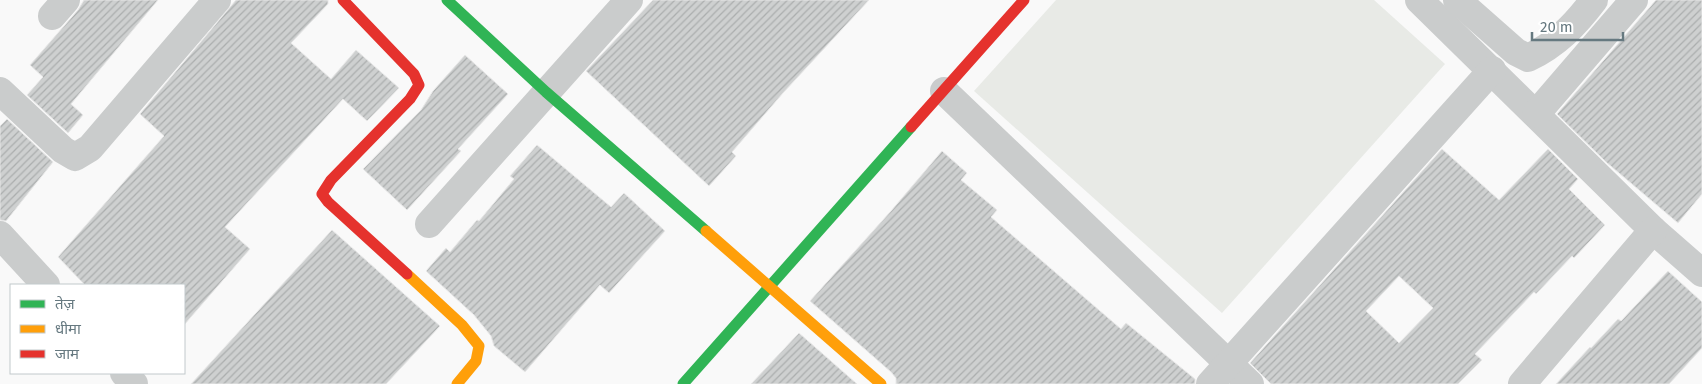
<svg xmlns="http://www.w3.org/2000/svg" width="1702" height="384" viewBox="0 0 1702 384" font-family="'Fira Sans','Noto Sans Devanagari',sans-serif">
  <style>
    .green { fill: #e8eae6 }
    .building { fill: url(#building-hatch); stroke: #e8e8e8; fill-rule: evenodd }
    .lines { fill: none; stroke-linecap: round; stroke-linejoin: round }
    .street { stroke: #cacccc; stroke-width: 28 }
    .fast { stroke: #30b455; stroke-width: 11 }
    .slow { stroke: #ff9f0a; stroke-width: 11 }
    .jam { stroke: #e5322d; stroke-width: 11 }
  </style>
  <defs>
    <pattern id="building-hatch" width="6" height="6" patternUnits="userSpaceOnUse" patternTransform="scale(1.25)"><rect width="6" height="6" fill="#ced0d0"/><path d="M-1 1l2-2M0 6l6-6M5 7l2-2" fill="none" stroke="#abaeae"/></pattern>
  </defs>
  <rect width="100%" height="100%" fill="#f9f9f9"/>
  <polygon class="green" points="1056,0 1374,0 1445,64 1222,313 974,91"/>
  <g class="building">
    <polygon points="84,0 158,0 71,104 83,115 68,133 27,95 43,77 30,65 78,10"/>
    <polygon points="236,0 328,0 328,4 291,43 331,79 356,50 399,88 367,121 343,99 225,227 250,249 184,325 184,285 85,285 58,257 164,136 140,114"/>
    <polygon points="653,0 869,0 783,93 732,152 736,156 709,186 586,71"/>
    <polygon points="1656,0 1702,0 1702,194 1678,223 1606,162 1557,114"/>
    <polygon points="465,55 508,94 458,149 461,151 407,210 363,169 421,110 433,91"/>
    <polygon points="7,119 53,162 6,221 0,220 0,126"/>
    <polygon points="537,145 611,207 624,193 665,231 609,293 600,285 525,372 494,346 491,336 474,315 426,271 446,248 450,252 477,220 479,221 514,179 510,176"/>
    <path d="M 1442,149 L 1499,200 L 1548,149 L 1578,179 L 1569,189 L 1605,225 L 1574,258 L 1572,256 L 1536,294 L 1534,292 L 1475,354 L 1482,360 L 1458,384 L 1271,384 L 1250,363 ZM 1399,276 L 1433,308 L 1399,343 L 1366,311 Z"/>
    <polygon points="942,151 967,173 961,180 997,210 991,217 1121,329 1126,323 1195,379 1195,384 896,384 896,378 891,372 810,301 891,211"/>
    <polygon points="332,230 440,326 386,384 191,384"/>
    <polygon points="1668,271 1702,302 1702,348 1669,384 1556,384 1590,347 1591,348 1618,319 1621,321"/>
    <polygon points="799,333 857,384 751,384"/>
  </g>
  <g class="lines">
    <g class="street">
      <polyline points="1419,0 1653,230 1702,273"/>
      <path d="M 1457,0 L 1516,52 L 1528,58 C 1557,44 1575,25 1594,0"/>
      <polyline points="52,16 66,0"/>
      <polyline points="0,91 63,150 75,157 90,148 217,0"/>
      <polyline points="944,91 1250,384"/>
      <polyline points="1536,114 1634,0"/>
      <polyline points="429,224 629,0"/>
      <polyline points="0,235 46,285"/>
      <polyline points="124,373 134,384"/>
      <polyline points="1210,384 1492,70"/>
      <polyline points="1522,384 1653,230"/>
    </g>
    <g class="fast">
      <polyline points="447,0 546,92 706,231"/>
      <polyline points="683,384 911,127"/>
    </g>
    <g class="slow">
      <polyline points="706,231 881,384"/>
      <polyline points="407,274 462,325 479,346 476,361 457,384"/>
    </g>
    <g class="jam">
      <polyline points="343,0 414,74 419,85 410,99 331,180 322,194 328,202 407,274"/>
      <polyline points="911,127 1024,0"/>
    </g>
  </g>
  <rect x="10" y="284" width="175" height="90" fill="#ffffff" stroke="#c2c9cc"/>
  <rect x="20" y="300" width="25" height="8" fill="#30b455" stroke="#c2c9cc"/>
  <text x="55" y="309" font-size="15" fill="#667980">तेज़</text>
  <rect x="20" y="325" width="25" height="8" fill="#ff9f0a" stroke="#c2c9cc"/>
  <text x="55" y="334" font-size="15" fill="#667980">धीमा</text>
  <rect x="20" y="350" width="25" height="8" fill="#e5322d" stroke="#c2c9cc"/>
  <text x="55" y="359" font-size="15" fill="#667980">जाम</text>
  <path d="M1532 32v8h91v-8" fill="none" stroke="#667980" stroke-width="2.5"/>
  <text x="1540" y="32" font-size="15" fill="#667980" stroke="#ffffff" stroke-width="4" paint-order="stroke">20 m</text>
</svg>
